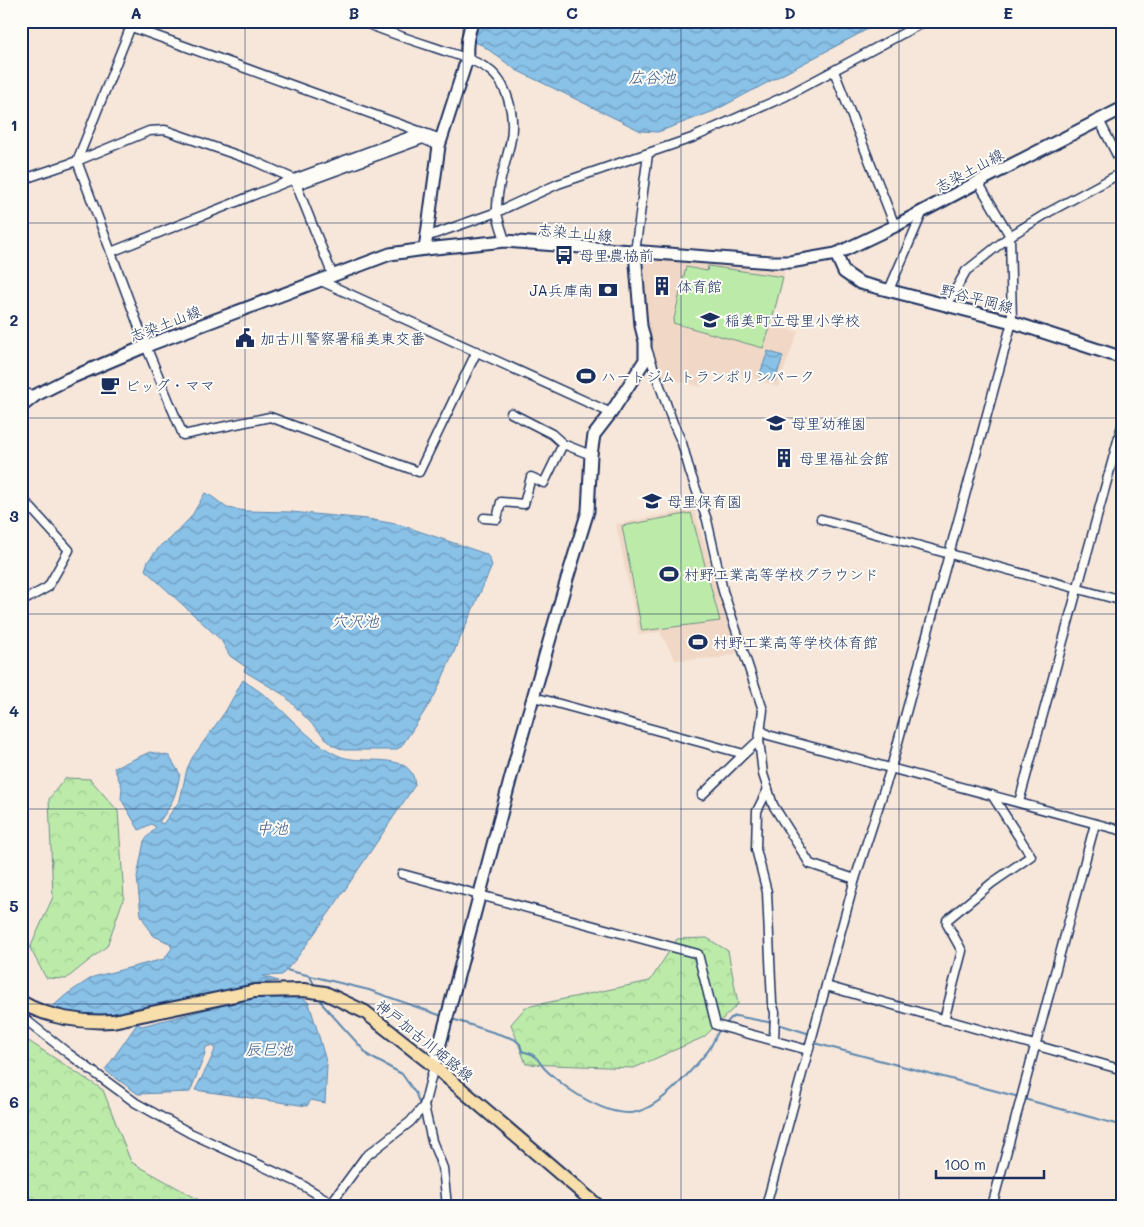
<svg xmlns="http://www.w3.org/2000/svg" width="1144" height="1227" viewBox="0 0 1144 1227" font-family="Mali,'Klee One',sans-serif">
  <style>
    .built { fill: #f1d8c6 }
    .green { fill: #bceba9; stroke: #6c8d84 }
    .forest { fill: url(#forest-crowns); stroke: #6c8d84 }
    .water { fill: url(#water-waves); stroke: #5d87b0 }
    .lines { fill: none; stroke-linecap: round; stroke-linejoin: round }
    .stream { stroke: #5d87b0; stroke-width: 2 }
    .street-casing { stroke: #1b2f5e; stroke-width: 11 }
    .secondary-casing { stroke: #1b2f5e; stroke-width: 15 }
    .primary-casing { stroke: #1b2f5e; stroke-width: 16 }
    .street { stroke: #fdfcf7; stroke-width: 8 }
    .secondary { stroke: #fdfcf7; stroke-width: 11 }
    .primary { stroke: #f8deab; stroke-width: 12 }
    .grid { fill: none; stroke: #1b2f5e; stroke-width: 1; stroke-opacity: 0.55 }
    .labels { text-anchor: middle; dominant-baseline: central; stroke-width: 4; stroke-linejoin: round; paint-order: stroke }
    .street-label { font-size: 15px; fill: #1b2f5e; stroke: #fdfcf7 }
    .poi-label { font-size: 15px; fill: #1b2f5e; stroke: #fdfcf7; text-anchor: start }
    .water-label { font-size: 16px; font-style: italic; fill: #3c5b87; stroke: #fdfcf7 }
    .neatline { fill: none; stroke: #1b2f5e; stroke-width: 2 }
    .grid-label { font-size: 16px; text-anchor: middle; font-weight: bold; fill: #1b2f5e }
  </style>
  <defs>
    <pattern id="forest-crowns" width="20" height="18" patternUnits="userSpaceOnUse" patternTransform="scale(1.25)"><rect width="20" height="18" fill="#bceba9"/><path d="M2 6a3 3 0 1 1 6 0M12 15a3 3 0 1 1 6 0" fill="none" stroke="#a1ca94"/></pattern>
    <pattern id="water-waves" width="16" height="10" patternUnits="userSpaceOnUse" patternTransform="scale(1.25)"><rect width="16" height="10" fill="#89c1e7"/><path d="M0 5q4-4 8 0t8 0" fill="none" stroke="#6f9dbe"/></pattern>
  </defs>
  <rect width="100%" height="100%" fill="#f6e7da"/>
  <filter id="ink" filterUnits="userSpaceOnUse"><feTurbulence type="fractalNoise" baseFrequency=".02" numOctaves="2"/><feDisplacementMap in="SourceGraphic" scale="10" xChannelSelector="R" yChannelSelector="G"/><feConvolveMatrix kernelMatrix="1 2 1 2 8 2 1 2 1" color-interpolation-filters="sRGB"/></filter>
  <g filter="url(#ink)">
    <g class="built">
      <polygon points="648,256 785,272 771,327 798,331 778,387 739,373 736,381 707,371 701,387 659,376 651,350 645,312 643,265"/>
      <polygon points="694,509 738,653 718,658 675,660 660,632 639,635 616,524"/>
    </g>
    <g class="green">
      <polygon points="708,266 783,277 770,328 763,348 673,323 686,267 707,271"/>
      <polygon points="691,513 720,621 642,631 622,526"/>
    </g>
    <g class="forest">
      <polygon points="65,778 90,779 118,811 124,897 107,946 66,979 46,978 30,948 53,897 49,799"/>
      <polygon points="707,938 728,951 738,1004 704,1037 634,1068 526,1064 511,1024 526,1007 650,981 677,939"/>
      <polygon points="21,1036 103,1090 131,1162 210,1206 21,1206"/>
    </g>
    <g class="water">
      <polygon points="482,21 883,21 714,111 658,132 641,131 516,70 482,45 474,42 478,27"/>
      <polygon points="768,351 783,356 775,381 759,376"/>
      <polygon points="205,493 210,495 227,508 246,511 291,512 368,519 401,525 486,554 490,559 492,566 434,697 401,747 395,750 344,750 332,745 284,695 244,671 246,667 230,656 221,640 145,570 148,561 162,544 169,540 191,517"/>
      <path d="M 243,680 C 251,686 260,691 268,698 C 290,716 315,747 342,757 C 366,765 413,750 415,785 L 332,909 L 296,959 L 282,975 L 263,976 L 278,981 L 260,983 C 235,989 210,995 185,1001 C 140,1012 97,1021 51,1008 L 67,994 L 93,977 L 164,959 L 172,948 L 169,943 L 152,935 L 141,915 L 137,877 L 144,841 L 156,827 L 151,824 L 139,830 L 121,799 L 122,787 L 114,768 L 150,752 L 169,756 L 180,774 C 176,795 172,805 159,822 L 163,824 L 180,800 L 187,769 L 192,758 L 225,712 Z"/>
      <path d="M 293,995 L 303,998 L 309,1003 L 316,1026 L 327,1065 L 325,1103 L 311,1100 L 307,1106 L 195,1090 C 200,1080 214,1056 215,1048 L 210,1046 L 206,1047 L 204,1057 L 190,1092 L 138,1094 L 105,1070 L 137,1024 L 142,1026 L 259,996 Z"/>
    </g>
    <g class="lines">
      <g class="stream">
        <polyline points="286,970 369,990 442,1016"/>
        <polyline points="310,976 315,987"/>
        <polyline points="320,998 323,1005 369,1056 402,1074 416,1094 420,1106"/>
        <path d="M 452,1019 L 514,1039 L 520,1044 L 522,1051 C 526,1053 529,1052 533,1055 C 538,1058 541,1065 545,1069 C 552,1076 561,1083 569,1089 C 585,1100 608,1113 628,1113 C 656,1114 692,1070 708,1051 C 713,1044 715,1035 721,1028"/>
        <polyline points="778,1024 807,1033 810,1037"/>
        <polyline points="725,1025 731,1018 736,1016 773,1023"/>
        <polyline points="814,1043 1019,1097"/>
        <polyline points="1024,1099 1123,1126"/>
        <polyline points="433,1154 440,1178"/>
      </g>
      <g class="street-casing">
        <g id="street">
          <polyline points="115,21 441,139"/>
          <polyline points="133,21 77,161 146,346 183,435 270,417 419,472 477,351"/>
          <path d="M 361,21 C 384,31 408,39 433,47 C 449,53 468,57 483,66 C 509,80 516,117 510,144 C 505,166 496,189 497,212 C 498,221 503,232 505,241"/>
          <polyline points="834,71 895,226"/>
          <polyline points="1099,120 1123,167"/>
          <polyline points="21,180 77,161 149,131 165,130 254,161 294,179 333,276"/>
          <polyline points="297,185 423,139 439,146"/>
          <polyline points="426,237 497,212 558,184 692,138 786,96 926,21"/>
          <polyline points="111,252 294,179 421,132"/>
          <polyline points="635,252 648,154"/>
          <polyline points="321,281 611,413"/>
          <polyline points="889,290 923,211"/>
          <polyline points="947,305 966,271 1010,236 1049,212 1123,172"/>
          <polyline points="647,349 673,423 682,443 690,472 707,520 723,591 763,710 759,740 763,774 773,805 810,864 855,879"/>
          <polyline points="21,393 36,395"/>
          <polyline points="511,413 552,434 563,444 591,455"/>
          <polyline points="21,497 69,550 48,587 21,602"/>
          <polyline points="484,518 497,519 501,502 524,504 531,477 544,483 563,444"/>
          <polyline points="821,519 1123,601"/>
          <polyline points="534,697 744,754 759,740"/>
          <polyline points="761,730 768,735 1123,831"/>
          <polyline points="768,789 757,811 756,849 767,892 772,1003 775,1012 774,1041"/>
          <polyline points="702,795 744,754"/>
          <polyline points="1019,802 1123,422"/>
          <polyline points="402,874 698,954 716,1025 808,1050"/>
          <polyline points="826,986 1123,1070"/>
          <polyline points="21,1016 69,1054 136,1103 190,1133 297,1182 337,1206"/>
          <polyline points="944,1020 962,951 947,924 947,920 992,883 1031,856 992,795"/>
          <polyline points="424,1106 432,1141 443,1168 447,1206"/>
          <polyline points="329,1206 365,1157 410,1122 424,1106 434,1066"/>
          <polyline points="766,1206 855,879 891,768 1012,322 1010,236 978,182"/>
          <polyline points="992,1206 1095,824"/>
        </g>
      </g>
      <g class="secondary-casing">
        <g id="secondary">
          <path d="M 425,249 L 439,146 L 467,59 C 466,45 467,34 473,21"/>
          <polyline points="836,254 844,272 860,283 1012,322 1123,358"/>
          <polyline points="21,407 36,395 68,379 146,346 390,254 425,249 505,241 771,262 790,262 836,254 895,226 978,182 1123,108"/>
          <polyline points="434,1066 520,743 567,579 588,511 591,455 594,435 611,413 645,360 645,342 641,326 635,252"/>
        </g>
      </g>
      <g class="primary-casing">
        <path id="primary" d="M 21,1002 C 48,1018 83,1023 113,1021 L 255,991 L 304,990 L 325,993 L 365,1012 L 434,1066 L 598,1206"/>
      </g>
      <use href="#street" class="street"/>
      <use href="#secondary" class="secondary"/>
      <use href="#primary" class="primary"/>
    </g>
  </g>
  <path class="grid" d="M 245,21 L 245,1206M 463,21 L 463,1206M 681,21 L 681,1206M 899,21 L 899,1206M 21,223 L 1123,223M 21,418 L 1123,418M 21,614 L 1123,614M 21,809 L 1123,809M 21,1004 L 1123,1004"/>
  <defs>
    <g id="bus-bare" transform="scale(1.5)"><path d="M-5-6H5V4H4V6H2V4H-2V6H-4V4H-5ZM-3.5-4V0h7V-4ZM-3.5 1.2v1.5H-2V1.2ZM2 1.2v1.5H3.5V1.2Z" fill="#1b2f5e" stroke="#fdfcf7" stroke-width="2.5" paint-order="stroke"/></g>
    <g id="building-bare" transform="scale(1.5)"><path d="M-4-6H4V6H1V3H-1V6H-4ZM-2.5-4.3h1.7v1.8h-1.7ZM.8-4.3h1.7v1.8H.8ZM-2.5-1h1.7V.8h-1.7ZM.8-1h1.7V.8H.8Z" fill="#1b2f5e" stroke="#fdfcf7" stroke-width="2.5" paint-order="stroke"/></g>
    <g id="bank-bare" transform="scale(1.5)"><path d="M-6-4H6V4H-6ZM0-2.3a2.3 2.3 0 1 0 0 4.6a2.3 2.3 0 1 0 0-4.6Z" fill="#1b2f5e" stroke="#fdfcf7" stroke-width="2.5" paint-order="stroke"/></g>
    <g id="school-bare" transform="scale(1.5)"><path d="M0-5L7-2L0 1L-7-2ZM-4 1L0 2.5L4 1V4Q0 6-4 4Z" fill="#1b2f5e" stroke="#fdfcf7" stroke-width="2.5" paint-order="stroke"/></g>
    <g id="civic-bare" transform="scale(1.5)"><path d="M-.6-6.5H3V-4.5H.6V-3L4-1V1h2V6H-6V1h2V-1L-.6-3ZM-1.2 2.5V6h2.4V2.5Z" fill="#1b2f5e" stroke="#fdfcf7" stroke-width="2.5" paint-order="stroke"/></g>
    <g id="stadium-bare" transform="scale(1.5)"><path d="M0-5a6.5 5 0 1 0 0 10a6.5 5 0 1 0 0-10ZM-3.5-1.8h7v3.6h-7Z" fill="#1b2f5e" stroke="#fdfcf7" stroke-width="2.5" paint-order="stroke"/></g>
    <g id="cafe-bare" transform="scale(1.5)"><path d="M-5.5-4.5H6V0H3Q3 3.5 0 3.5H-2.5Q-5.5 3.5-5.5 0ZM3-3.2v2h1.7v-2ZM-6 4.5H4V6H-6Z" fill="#1b2f5e" stroke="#fdfcf7" stroke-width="2.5" paint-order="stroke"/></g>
  </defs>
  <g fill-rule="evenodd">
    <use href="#bus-bare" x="564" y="255"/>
    <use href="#building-bare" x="662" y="286"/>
    <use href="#bank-bare" x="608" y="290"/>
    <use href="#school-bare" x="710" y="320"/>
    <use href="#civic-bare" x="245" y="338"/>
    <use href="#stadium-bare" x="586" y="376"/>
    <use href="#cafe-bare" x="110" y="385"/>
    <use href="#school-bare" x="776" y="423"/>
    <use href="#building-bare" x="784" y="458"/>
    <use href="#school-bare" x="652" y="501"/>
    <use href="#stadium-bare" x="669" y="574"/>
    <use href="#stadium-bare" x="698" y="642"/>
  </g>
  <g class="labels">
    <g class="street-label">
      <text transform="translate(969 170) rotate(-28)">志染土山線</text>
      <text transform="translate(575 232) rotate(5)">志染土山線</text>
      <text transform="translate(977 298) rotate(15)">野谷平岡線</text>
      <text transform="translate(165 323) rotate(-21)">志染土山線</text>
      <text transform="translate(425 1040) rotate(39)">神戸加古川姫路線</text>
    </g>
    <g class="poi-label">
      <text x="579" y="255">母里農協前</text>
      <text x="677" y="286">体育館</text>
      <text x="593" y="290" text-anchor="end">JA兵庫南</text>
      <text x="725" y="320">稲美町立母里小学校</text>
      <text x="260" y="338">加古川警察署稲美東交番</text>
      <text x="601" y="376">ハートジム トランポリンパーク</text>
      <text x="125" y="385">ビッグ・ママ</text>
      <text x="791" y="423">母里幼稚園</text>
      <text x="799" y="458">母里福祉会館</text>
      <text x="667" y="501">母里保育園</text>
      <text x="684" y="574">村野工業高等学校グラウンド</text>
      <text x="713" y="642">村野工業高等学校体育館</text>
    </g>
    <g class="water-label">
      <text x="652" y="76">広谷池</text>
      <text x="355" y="620">穴沢池</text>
      <text x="272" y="827">中池</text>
      <text x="269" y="1048">辰巳池</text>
    </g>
  </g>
  <rect width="1144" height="1227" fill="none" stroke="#fdfcf7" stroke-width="55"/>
  <path d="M936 1170v8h108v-8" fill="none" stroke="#1b2f5e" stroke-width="2.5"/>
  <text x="944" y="1170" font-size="15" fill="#1b2f5e" stroke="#fdfcf7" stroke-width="4" paint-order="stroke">100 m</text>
  <rect x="28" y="28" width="1088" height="1172" class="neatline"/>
  <g class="grid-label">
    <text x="136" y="19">A</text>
    <text x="354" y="19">B</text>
    <text x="572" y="19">C</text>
    <text x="790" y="19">D</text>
    <text x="1008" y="19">E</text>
    <text x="14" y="131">1</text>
    <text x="14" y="326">2</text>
    <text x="14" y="522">3</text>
    <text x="14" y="717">4</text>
    <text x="14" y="912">5</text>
    <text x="14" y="1108">6</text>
  </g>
</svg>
